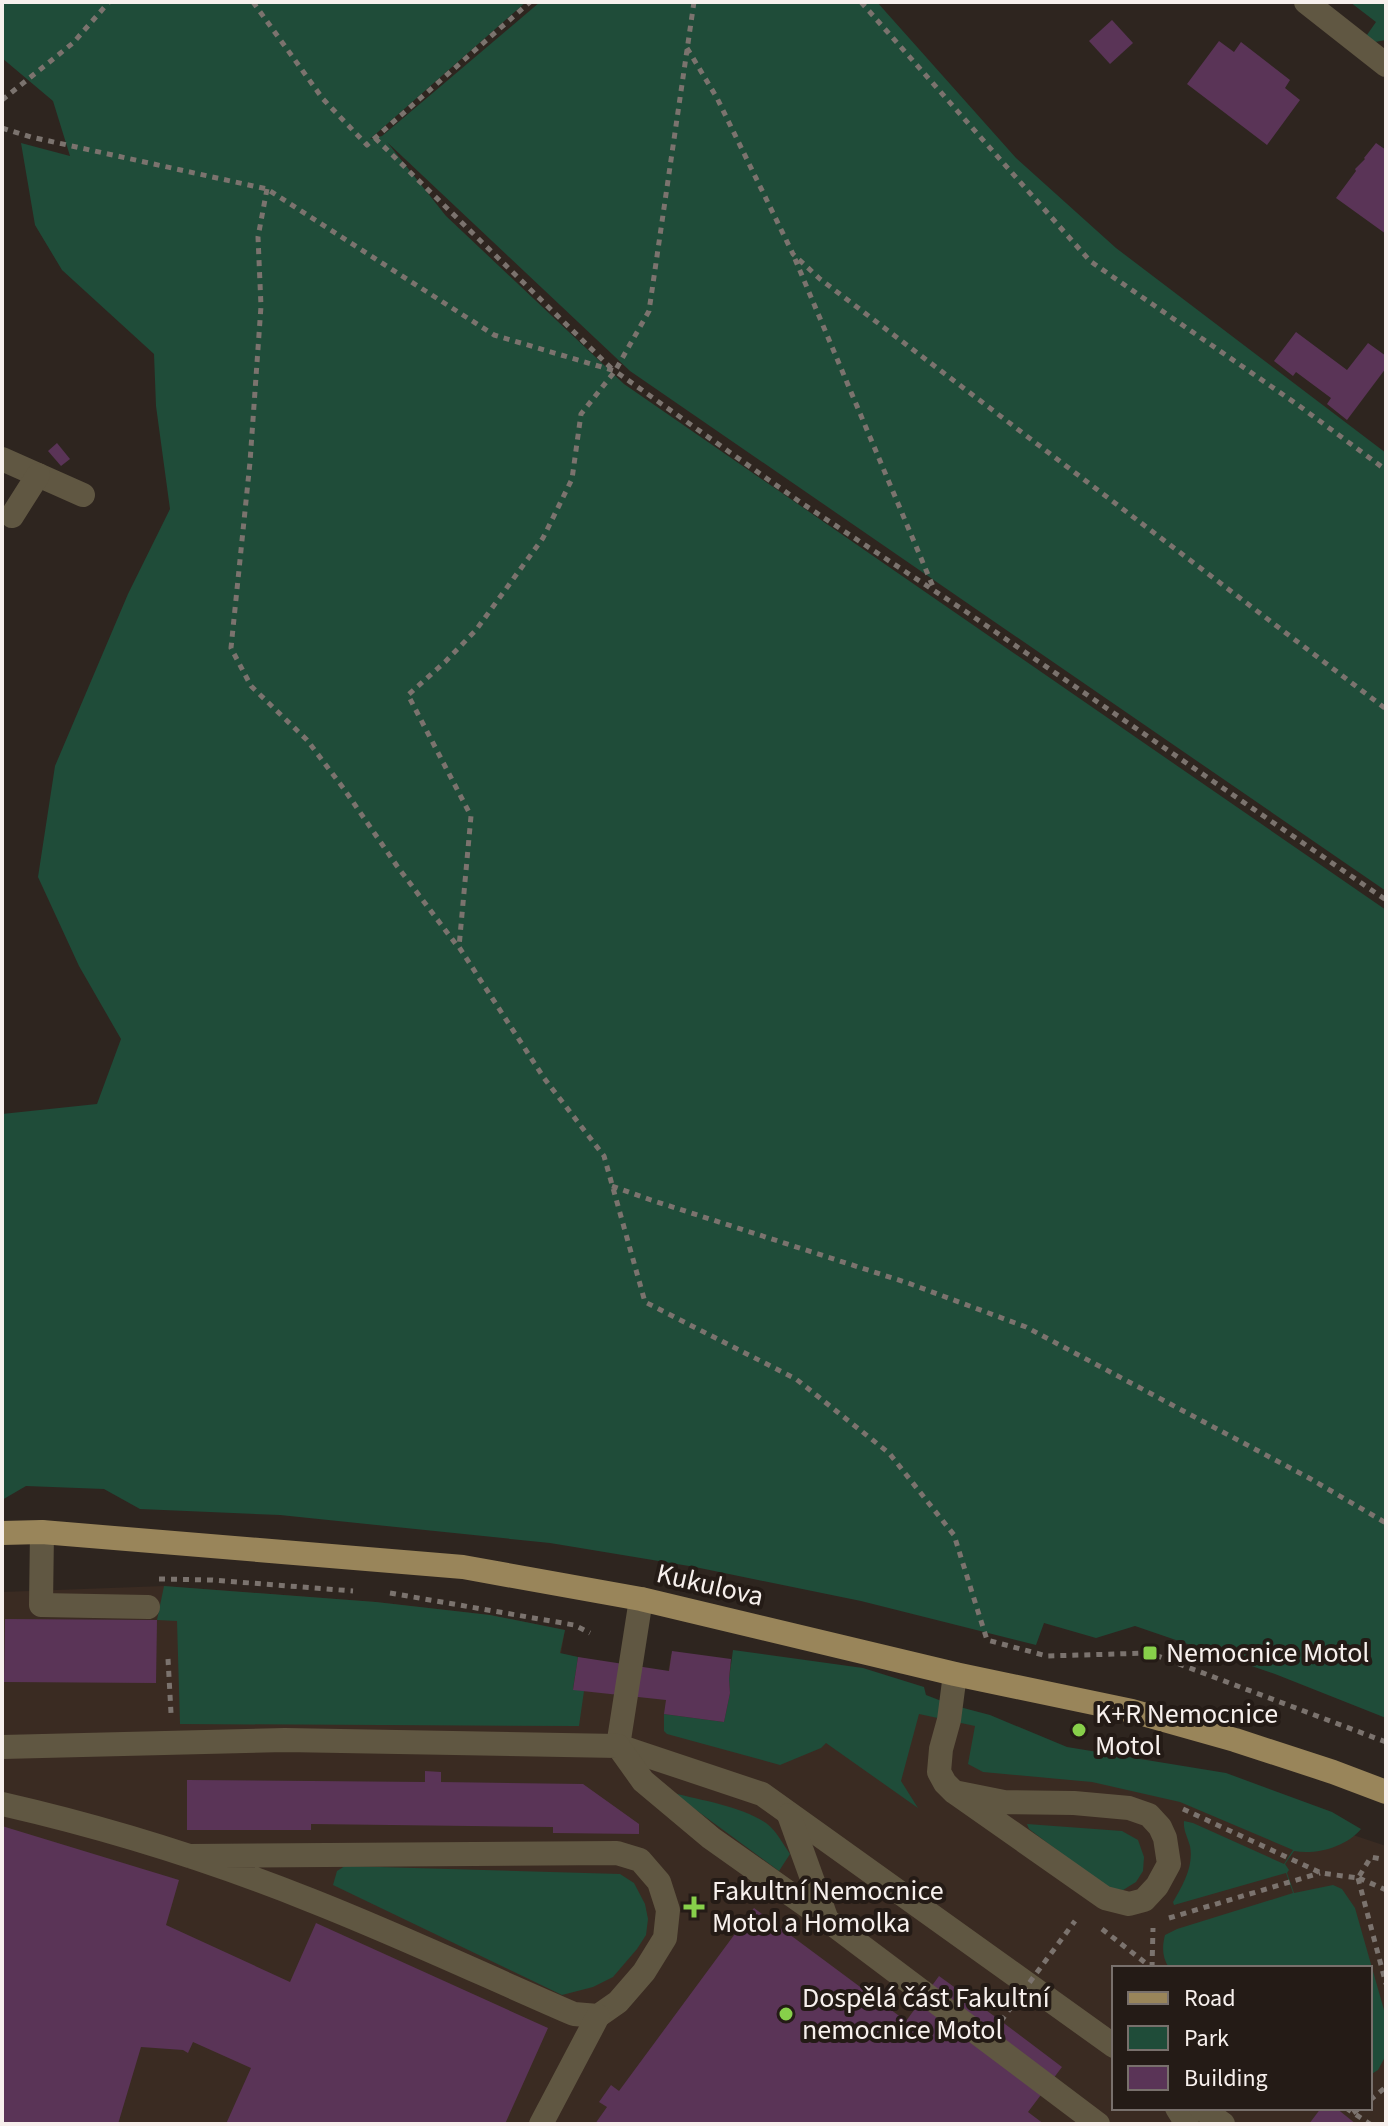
<svg xmlns="http://www.w3.org/2000/svg" width="1388" height="2126" viewBox="0 0 1388 2126" font-family="'Source Sans 3',sans-serif">
  <style>
    .built { fill: #3a2b22; fill-rule: evenodd }
    .green { fill: #1f4c39 }
    .building { fill: #5a3457 }
    .lines { fill: none; stroke-linecap: round; stroke-linejoin: round }
    .path { stroke: #7b736e; stroke-width: 5; stroke-dasharray: 6 6; stroke-linecap: butt }
    .minor { stroke: #605742; stroke-width: 24 }
    .major { stroke: #99855a; stroke-width: 24 }
    .path-bridge { stroke: #7b736e; stroke-width: 5; stroke-dasharray: 6 6; stroke-linecap: butt }
    .poi-dot { fill: #87cf4a; stroke: #241b16; stroke-width: 3 }
    .labels { text-anchor: middle; dominant-baseline: central; stroke-width: 8; stroke-linejoin: round; paint-order: stroke }
    .street-label { font-size: 28px; fill: #f7f0ed; stroke: #241b16 }
    .poi-label { font-size: 28px; fill: #f7f0ed; stroke: #241b16; text-anchor: start }
  </style>
  <rect width="100%" height="100%" fill="#2e251f"/>
  <path class="built" d="M 164,1586 L 376,1602 L 490,1615 L 565,1630 L 561,1654 L 668,1673 L 671,1654 L 730,1664 L 904,1704 L 1320,1824 L 1386,1846 L 1386,2124 L 2,2124 L 2,1592 ZM 1114,1968 L 1370,1968 L 1370,2108 L 1114,2108 Z"/>
  <g class="green">
    <polygon points="2,2 526,2 370,139 382,136 540,2 877,2 1016,158 1116,248 1386,453 1386,891 630,371 387,142 446,216 624,384 1386,910 1386,1718 1275,1674 1135,1626 1096,1638 1044,1623 1036,1645 861,1601 695,1567 550,1543 280,1515 140,1509 104,1489 26,1486 2,1500 2,1114 97,1104 121,1039 79,966 38,877 55,766 128,594 170,509 156,406 154,354 62,270 35,225 21,143 70,156 53,101 2,58"/>
    <polygon points="1350,2 1386,2 1386,40 1364,44 1362,42 1376,22"/>
    <polygon points="164,1586 376,1602 490,1615 565,1630 560,1653 578,1657 573,1689 584,1691 579,1726 180,1724 177,1621 157,1620"/>
    <path d="M 733,1650 L 863,1668 L 924,1687 L 926,1695 L 952,1705 L 990,1715 L 1067,1747 L 1226,1773 L 1332,1812 L 1361,1829 C 1346,1847 1317,1855 1294,1851 L 1285,1864 L 1289,1870 L 1287,1873 L 1294,1893 L 1333,1885 L 1342,1889 L 1355,1908 L 1386,2017 L 1386,2055 L 1378,2070 L 1370,2075 L 1370,1968 L 1169,1968 C 1162,1957 1162,1947 1165,1935 L 1177,1929 L 1293,1893 L 1286,1873 L 1174,1905 L 1173,1902 C 1183,1885 1194,1866 1190,1846 C 1188,1838 1183,1830 1184,1821 L 1193,1823 L 1284,1864 L 1293,1850 L 1180,1802 L 1092,1782 L 983,1772 L 968,1764 L 975,1726 L 919,1714 L 901,1781 L 918,1808 L 826,1743 L 821,1748 L 780,1765 L 667,1734 L 664,1731 L 664,1714 L 724,1722 L 730,1693 L 729,1679 Z"/>
    <path d="M 673,1793 C 701,1800 743,1807 766,1823 C 776,1830 783,1844 790,1854 L 779,1871 Z"/>
    <polygon points="1027,1824 1122,1831 1138,1840 1144,1857 1143,1871 1136,1882 1123,1890 1107,1888 1029,1829"/>
    <polygon points="345,1866 620,1874 634,1883 645,1904 648,1919 646,1935 637,1949 613,1977 593,1987 562,1995 333,1885 337,1871"/>
  </g>
  <g class="building">
    <polygon points="1112,20 1133,43 1110,64 1089,41"/>
    <polygon points="1219,41 1234,52 1241,42 1290,80 1285,88 1300,100 1267,145 1187,84"/>
    <polygon points="1376,143 1386,150 1386,234 1336,198 1356,171 1355,169 1365,159 1364,158"/>
    <polygon points="1296,332 1347,370 1368,343 1386,356 1386,368 1347,420 1327,404 1331,398 1296,372 1293,376 1274,361"/>
    <polygon points="57,443 70,459 61,466 48,451"/>
    <polygon points="5,1619 157,1620 156,1683 4,1682"/>
    <polygon points="672,1651 731,1659 729,1679 730,1693 724,1722 664,1714 666,1700 573,1690 578,1657 669,1671"/>
    <polygon points="425,1771 441,1772 441,1782 583,1784 639,1824 639,1834 553,1833 553,1827 311,1824 311,1830 187,1830 187,1780 425,1782"/>
    <polygon points="2,1826 179,1880 166,1925 290,1982 316,1923 548,2028 505,2124 226,2124 251,2068 193,2042 188,2053 183,2050 141,2047 118,2124 2,2124"/>
    <polygon points="754,1908 906,2021 939,1976 1001,2021 1062,2067 1028,2112 1044,2124 595,2124 607,2107 599,2102 611,2085 619,2091"/>
    <polygon points="1321,2108 1336,2108 1356,2124 1309,2124"/>
  </g>
  <g class="lines">
    <g class="path">
      <polyline points="253,2 323,99 367,145 530,2"/>
      <polyline points="694,2 649,311 615,371 581,414 572,479 543,538 476,630 445,662 408,695 471,816 459,947 544,1078 604,1156 645,1302 796,1379 889,1453 954,1535 987,1640 1047,1656 1150,1653 1386,1742"/>
      <polyline points="861,2 1090,261 1298,405 1386,470"/>
      <polyline points="687,48 717,98 793,254 820,279 1386,709"/>
      <polyline points="2,100 73,43 109,2"/>
      <polyline points="2,128 31,137 267,189 494,335 615,371 800,502 965,611 1386,900"/>
      <polyline points="375,138 612,369"/>
      <polyline points="267,189 258,237 261,306 250,462 231,648 251,686 307,740 344,789 397,866 458,947"/>
      <polyline points="795,259 934,589"/>
      <polyline points="612,1186 651,1200 908,1283 1026,1327 1309,1478 1386,1523"/>
      <polyline points="159,1579 212,1580 353,1591"/>
      <polyline points="390,1593 574,1625 590,1633"/>
      <polyline points="168,1659 171,1713"/>
      <polyline points="1183,1809 1321,1873 1358,1878 1371,1857 1386,1860"/>
      <polyline points="1358,1878 1386,1984"/>
      <polyline points="1359,1878 1386,1890"/>
      <polyline points="1169,1918 1320,1873"/>
      <polyline points="1102,1929 1152,1968"/>
      <polyline points="1152,1968 1153,1928"/>
      <polyline points="1370,2100 1386,2087"/>
      <polyline points="1346,2108 1370,2124"/>
      <polyline points="1353,2113 1360,2108"/>
    </g>
    <g class="minor">
      <polyline points="1306,2 1386,65"/>
      <polyline points="2,459 83,495"/>
      <polyline points="12,516 38,475"/>
      <polyline points="42,1532 41,1605 148,1607"/>
      <polyline points="641,1599 618,1746 762,1794 1114,2046"/>
      <polyline points="2,1747 285,1740 618,1746 643,1781 711,1838 827,1920 1098,2124"/>
      <polyline points="954,1792 1004,1802 1074,1803 1129,1808 1149,1815 1160,1827 1165,1838 1169,1864 1157,1886 1144,1900 1129,1904 1105,1898 954,1792 945,1783 939,1772 941,1749 949,1720 955,1674"/>
      <path d="M 2,1804 C 107,1828 210,1860 310,1900 C 399,1935 486,1976 574,2014 L 598,2016 L 618,2002 L 644,1972 L 665,1938 L 668,1910 L 659,1882 L 640,1860 L 617,1853 L 189,1856"/>
      <polyline points="789,1815 827,1920"/>
      <polyline points="1177,2108 1187,2124"/>
      <polyline points="1201,2108 1223,2124"/>
      <polyline points="541,2124 598,2016"/>
    </g>
    <polyline class="major" points="2,1533 42,1532 463,1567 641,1599 955,1674 1132,1711 1235,1740 1333,1772 1386,1792"/>
    <polyline class="path-bridge" points="1001,2021 1075,1921"/>
  </g>
  <g class="poi-dot">
    <rect x="1142" y="1645" width="16" height="16" rx="4"/>
    <circle cx="1079" cy="1730" r="8"/>
    <path d="M690 1895h8v8h8v8h-8v8h-8v-8h-8v-8h8z"/>
    <circle cx="786" cy="2014" r="8"/>
  </g>
  <g class="labels">
    <g class="street-label">
      <text transform="translate(710 1585) rotate(13)">Kukulova</text>
    </g>
    <g class="poi-label">
      <text x="1166" y="1653">Nemocnice Motol</text>
      <text x="1095" y="1714">K+R Nemocnice<tspan x="1095" dy="32">Motol</tspan></text>
      <text x="712" y="1891">Fakultní Nemocnice<tspan x="712" dy="32">Motol a Homolka</tspan></text>
      <text x="802" y="1998">Dospělá část Fakultní<tspan x="802" dy="32">nemocnice Motol</tspan></text>
    </g>
  </g>
  <rect width="1388" height="2126" fill="none" stroke="#f7f0ed" stroke-width="8"/>
  <rect x="1112" y="1966" width="260" height="144" fill="#241b16" stroke="#78706c" stroke-width="2"/>
  <rect x="1128" y="1992" width="40" height="12" fill="#99855a" stroke="#78706c" stroke-width="2"/>
  <text x="1184" y="2006" font-size="24" fill="#f7f0ed">Road</text>
  <rect x="1128" y="2026" width="40" height="24" fill="#1f4c39" stroke="#78706c" stroke-width="2"/>
  <text x="1184" y="2046" font-size="24" fill="#f7f0ed">Park</text>
  <rect x="1128" y="2066" width="40" height="24" fill="#5a3457" stroke="#78706c" stroke-width="2"/>
  <text x="1184" y="2086" font-size="24" fill="#f7f0ed">Building</text>
</svg>
